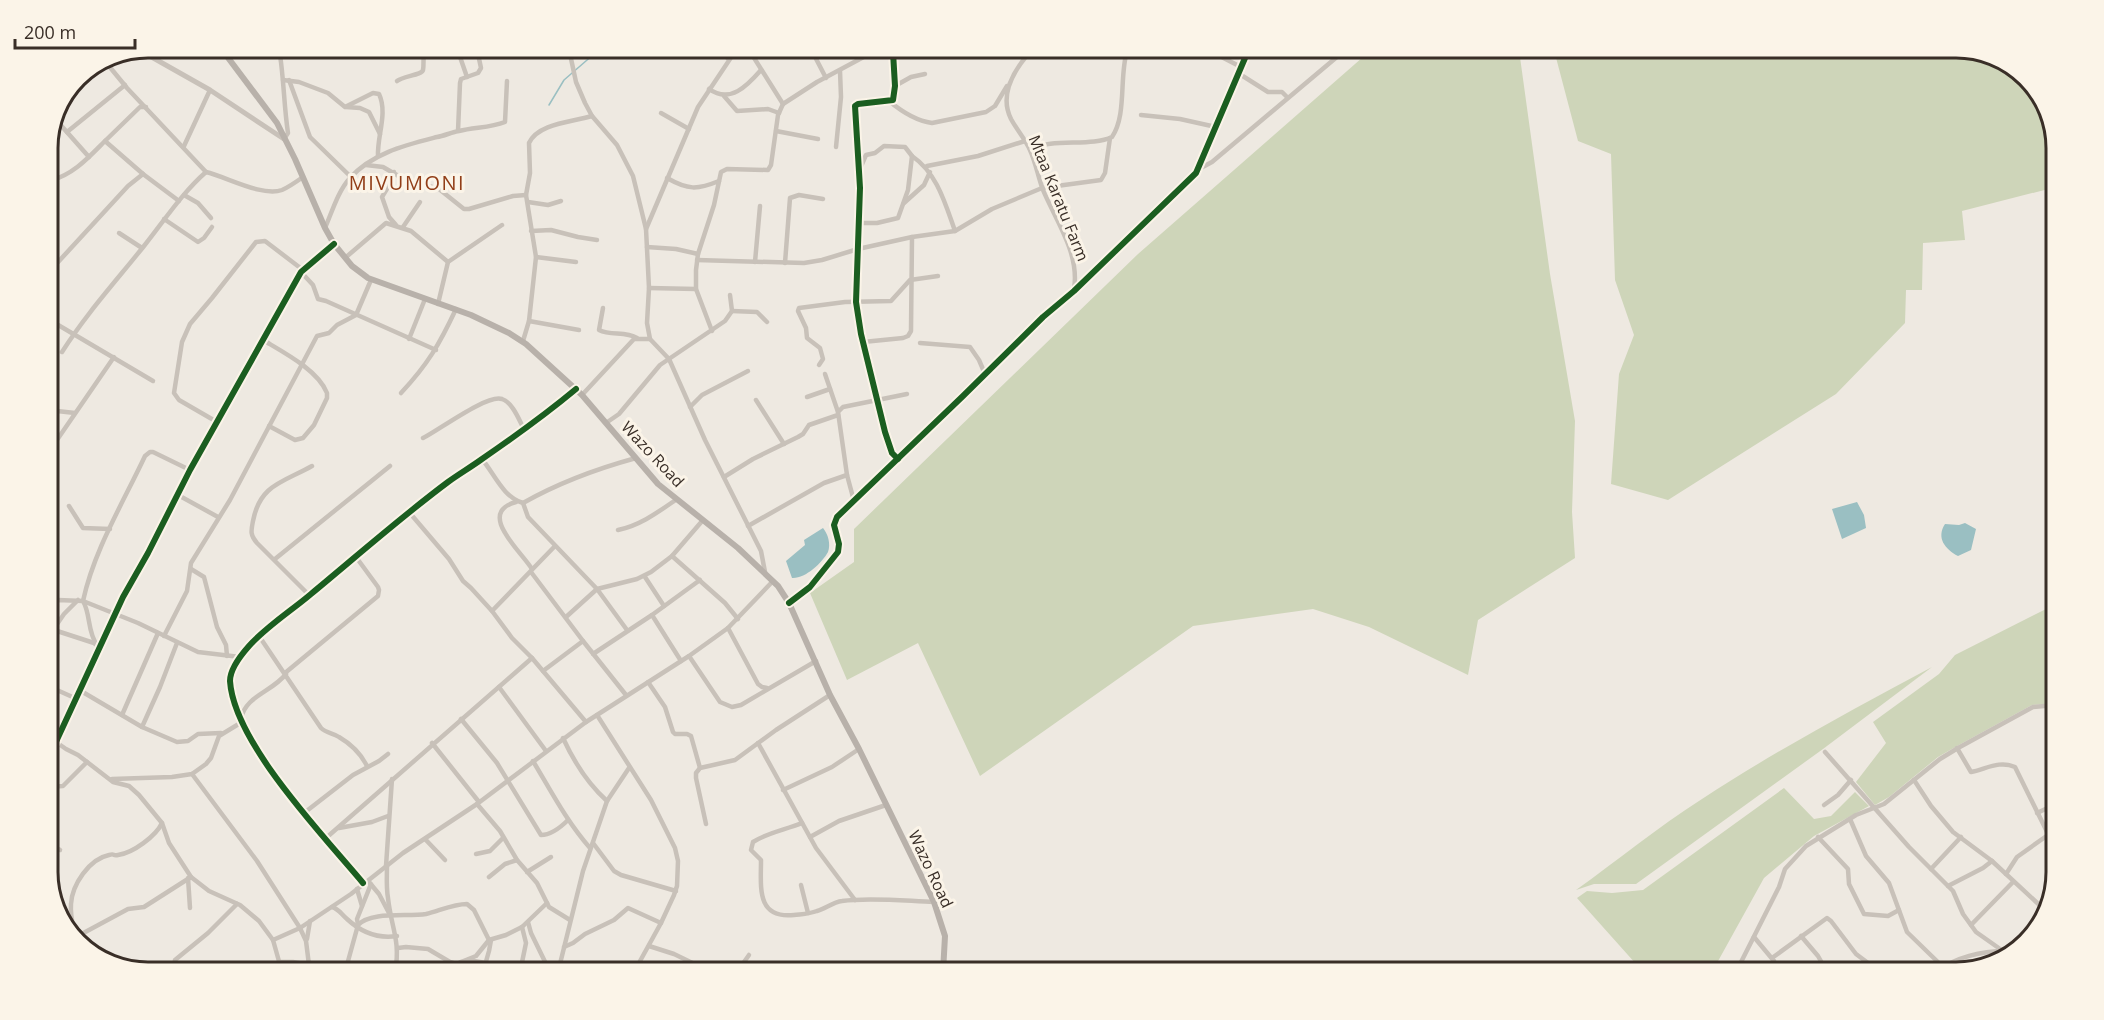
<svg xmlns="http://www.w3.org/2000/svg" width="2104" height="1020" viewBox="0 0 2104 1020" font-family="'Open Sans',sans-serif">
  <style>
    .green { fill: #ced5b9 }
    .water { fill: #9abfc2 }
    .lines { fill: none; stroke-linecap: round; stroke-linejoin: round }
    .stream { stroke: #9abfc2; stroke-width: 1.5 }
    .minor { stroke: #c8c1b9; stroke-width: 4.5 }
    .tertiary { stroke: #c8c1b9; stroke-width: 5 }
    .secondary { stroke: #b8b1aa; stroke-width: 6 }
    .cycleway-casing { stroke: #fbf4e8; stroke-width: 10 }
    .cycleway { stroke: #1b5e20; stroke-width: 6 }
    .labels { text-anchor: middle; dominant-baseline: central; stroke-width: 6; stroke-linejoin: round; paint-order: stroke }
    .street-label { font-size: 16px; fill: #392e27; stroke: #fbf4e8 }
    .quarter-label { font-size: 20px; letter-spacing: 1.5px; fill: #913d17; stroke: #fbf4e8 }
    .rim { fill: none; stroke: #392e27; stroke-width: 3 }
  </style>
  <rect width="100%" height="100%" fill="#eee9e1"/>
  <g class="green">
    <polygon points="1955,48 1999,58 2039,93 2056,143 2056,187 1962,211 1965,240 1923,243 1922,290 1906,290 1905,323 1836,394 1668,500 1611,484 1619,374 1634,335 1615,280 1611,154 1578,141 1554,50"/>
    <polygon points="1371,50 1519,50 1550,274 1575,421 1572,512 1575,558 1478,620 1468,675 1369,627 1313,609 1193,626 980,776 918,643 847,680 810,593 854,562 854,529 1138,254"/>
    <polygon points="2056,604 2056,703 2032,705 1957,746 1938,757 1889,797 1875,805 1856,782 1886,743 1873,722 1939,674 1955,655"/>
    <path d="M 1932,667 L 1823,749 L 1636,884 L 1594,884 L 1576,890 C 1618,860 1658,827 1702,799 C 1775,751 1854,709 1932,667 Z"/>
    <polygon points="1784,788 1814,819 1831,816 1855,792 1869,806 1814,836 1764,878 1712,972 1631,972 1636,964 1577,898 1587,891 1612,893 1643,890"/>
  </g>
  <g class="water">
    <polygon points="1857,502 1864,515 1866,528 1842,539 1832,509"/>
    <path d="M 1965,523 L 1976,529 L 1971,550 L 1958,556 C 1945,549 1936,538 1945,524 L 1959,525 Z"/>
    <path d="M 823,528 C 828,534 831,544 828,552 C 822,563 805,579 792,578 L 786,561 L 805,545 L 804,540 Z"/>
  </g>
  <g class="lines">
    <polyline class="stream" points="549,105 564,80 594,54"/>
    <g class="minor">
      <polyline points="1210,51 1241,67"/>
      <polyline points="893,52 895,86 893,100 858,104 855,106 860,188 856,302 861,334 885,432 892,453 898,459"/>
      <path d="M 1030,52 C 1014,70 999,95 1011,119 C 1017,130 1025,139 1030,150 C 1036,163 1038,177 1043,190 C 1056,221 1080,254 1074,289"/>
      <polyline points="720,53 729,59"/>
      <polyline points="751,53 783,104"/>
      <polyline points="813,53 826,78"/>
      <polyline points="459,54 467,77"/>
      <polyline points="570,54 576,82 585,103 592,116 617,145 633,176 646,229 649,288 647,323 650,339 669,359 705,440 761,551 765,572"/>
      <path d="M 280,55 C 284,81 284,107 288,133 L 284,139"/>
      <polyline points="104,60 127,88 206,172"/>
      <polyline points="1238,73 1268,92 1282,92 1287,97"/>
      <path d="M 283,80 L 299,82 L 328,93 L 345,107 L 373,93 L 379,94 C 388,113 377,136 378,156"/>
      <polyline points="289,80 310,137 351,177"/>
      <path d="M 397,81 C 403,76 422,75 423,70 C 424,65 423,59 424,54"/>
      <polyline points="895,86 911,77 925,74"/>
      <path d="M 709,89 C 730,104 747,86 761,70"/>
      <polyline points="724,96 737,111 768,109 779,113"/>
      <path d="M 889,101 C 901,111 917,121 932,123 L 986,112 L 995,106 L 1007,86"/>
      <polyline points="146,107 140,107 105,141 143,174 179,201"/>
      <polyline points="346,107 360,108 369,112 380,134"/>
      <polyline points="661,113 689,129"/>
      <polyline points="1141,115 1180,119 1216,127"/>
      <polyline points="58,122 89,157"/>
      <polyline points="458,131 460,83 461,79 478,73 481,68 478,54"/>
      <polyline points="776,131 818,139"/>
      <polyline points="67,132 125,85"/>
      <polyline points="184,146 210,90"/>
      <polyline points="836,147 841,97 840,71"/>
      <path d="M 1030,149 C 1054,138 1091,147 1112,137 C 1127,115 1119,77 1127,51"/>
      <polyline points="366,165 383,167 402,178 439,189 464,209 469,209 513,196 526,195"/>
      <polyline points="927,166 978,156 1025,141"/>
      <polyline points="1199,169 1212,162 1344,51"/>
      <polyline points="859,171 866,155 875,153 884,146 905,147 912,156"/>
      <polyline points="394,172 391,182 382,197 389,217 396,225"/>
      <polyline points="48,178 51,184 48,189"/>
      <path d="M 667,178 C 688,190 697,190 719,181"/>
      <path d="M 50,181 C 74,174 88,158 105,141"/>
      <polyline points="184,195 198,203 211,218"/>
      <polyline points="528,202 548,205 561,201"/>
      <polyline points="904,203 924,185 930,172"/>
      <polyline points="164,219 198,242 204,238 212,227"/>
      <path d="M 859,223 L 877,223 L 898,218 L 908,190 L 912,156 C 937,173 945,203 955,231"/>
      <polyline points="403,227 420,202"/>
      <path d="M 325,228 C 332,212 338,191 350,178 C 372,153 406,145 437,137 C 444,136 452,132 459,131 C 474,127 490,128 505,122 L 507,81"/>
      <polyline points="646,229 698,107 734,53"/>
      <polyline points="531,231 551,230 578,237 597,240"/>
      <polyline points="119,233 142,248"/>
      <polyline points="647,247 676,249 698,254"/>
      <polyline points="536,257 576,262"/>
      <polyline points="345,258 386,223 411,231 448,262"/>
      <polyline points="697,260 804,263 822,260 858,249 912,237 955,231 992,209 1042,188 1101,180 1105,173 1110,138"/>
      <polyline points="755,262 760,206"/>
      <polyline points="785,263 790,198 799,195 823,199"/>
      <polyline points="301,272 313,285 318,299 326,301 436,350"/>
      <polyline points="48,273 128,186 143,174"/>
      <polyline points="649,288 696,289"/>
      <polyline points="438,304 448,262 502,225"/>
      <path d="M 603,308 L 599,330 C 611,336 625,331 637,338"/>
      <polyline points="732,311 757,312 767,322"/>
      <polyline points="48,319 153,381"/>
      <polyline points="529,321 579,330"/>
      <polyline points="712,331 696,289 696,270 698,254 714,205 721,172 727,169 768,170 771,165 778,115 783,104 817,82 873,52"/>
      <polyline points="409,339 425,299"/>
      <path d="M 263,340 C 283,352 318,370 327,393 L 327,398 L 314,425 L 303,438 L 295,440 L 269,426"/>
      <path d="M 523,341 L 529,321 L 536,257 L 526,195 L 530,173 L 529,143 C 538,123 573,122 592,116"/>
      <polyline points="863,342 903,338 908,336 911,331 912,237"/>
      <polyline points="920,343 970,347 979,360 985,374"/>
      <path d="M 62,352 C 86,314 116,281 144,246 C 164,221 182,193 206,172 C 227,177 262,197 282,190 C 289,187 296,182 303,177"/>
      <polyline points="819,365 823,359 820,348 807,338 806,328 798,311 799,308 845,302 891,301 910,280 938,276"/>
      <polyline points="825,374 838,412"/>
      <path d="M 401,393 C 428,364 439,345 456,309"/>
      <polyline points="582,395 634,339 650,339"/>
      <polyline points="807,397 830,389"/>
      <polyline points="756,400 784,444"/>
      <polyline points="690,407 702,395 748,371"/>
      <polyline points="48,410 75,413"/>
      <polyline points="217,422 179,400 174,393 182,342 190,324 212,298 256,242 265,241 303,270"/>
      <polyline points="606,423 619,414 660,365 725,321 732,311 730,295"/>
      <path d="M 423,438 C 439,430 487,394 502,399 C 513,403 519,420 524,429"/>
      <polyline points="48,453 114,357"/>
      <path d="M 482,459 C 495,475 503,497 523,503 L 528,517 L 597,589 L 627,630"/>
      <polyline points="724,477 753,459 798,437 803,434 809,425 838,415"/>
      <polyline points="178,495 218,517"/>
      <polyline points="854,501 847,475 838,412 843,407 907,394"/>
      <path d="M 516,502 C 476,513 521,551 532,569"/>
      <path d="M 523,503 C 560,482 596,469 636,458"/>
      <polyline points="69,506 83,528 110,529"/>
      <polyline points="409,512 449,559 463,581 471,588 492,611 512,638 532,658 586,722"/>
      <polyline points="748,526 824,483 847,475"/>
      <path d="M 618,530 C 641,525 658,512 677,499"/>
      <polyline points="672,556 725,603 738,619"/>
      <polyline points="275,559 390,466"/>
      <polyline points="191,569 204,577 217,627 226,645 227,656"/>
      <polyline points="531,572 583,641 626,695"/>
      <polyline points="645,577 664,606"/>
      <path d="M 309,595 L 257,543 C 250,535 251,531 253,521 C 260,484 284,482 312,466"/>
      <polyline points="48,598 58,600"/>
      <polyline points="789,603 810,587 838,552 839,544 834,525 837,517 963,396 1043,317 1074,291 1196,173 1248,51"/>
      <polyline points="492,611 555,546"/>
      <polyline points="652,615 681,661"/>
      <polyline points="566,617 597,589 637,579 651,572 672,556 703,520"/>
      <polyline points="728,628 758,684 762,687 767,688"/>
      <polyline points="53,630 64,614 78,600"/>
      <polyline points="164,636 187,591 191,563 230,500 317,336 329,333 337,325 356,315 371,280"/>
      <path d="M 259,636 L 321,728 C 326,733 333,733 339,737 C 351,744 361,754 367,766"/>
      <path d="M 97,645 C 87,631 91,615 83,601 C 94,550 123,503 145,456 L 150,452 L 153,452 L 190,470"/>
      <polyline points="101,649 94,643 51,629 50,614 58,600 83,601 138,623 198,652 240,657"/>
      <polyline points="593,654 652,615 700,580"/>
      <polyline points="689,656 720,702 732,707 741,705 816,661"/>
      <polyline points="543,671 583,641"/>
      <polyline points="285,673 378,596 379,590 378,587 356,557"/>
      <polyline points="648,682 665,707 673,732 675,734 687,734 691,736 700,768"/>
      <polyline points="48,686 77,699"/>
      <polyline points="499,687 546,751"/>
      <polyline points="81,691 142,727 177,742 188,741 198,734 221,733"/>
      <polyline points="2047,705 2056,721"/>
      <polyline points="122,715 158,633"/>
      <polyline points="597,715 651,800 675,848 678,861 677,886 674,895 661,923 634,972"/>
      <path d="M 241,719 C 245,696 272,692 286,674"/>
      <path d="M 461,719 L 497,763 L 541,835 C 551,835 561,827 568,820"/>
      <polyline points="48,723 62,729"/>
      <polyline points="142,727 160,687 177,643"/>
      <path d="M 563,738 C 574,762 587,783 607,801"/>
      <polyline points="56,742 66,749 78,755 113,782 129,786 139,795 162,823 169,843 191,877 209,891 240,905 259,921 273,940 282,972"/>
      <polyline points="432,743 479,802"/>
      <polyline points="758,743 816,848 855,900"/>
      <path d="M 1957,748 L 1971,772 C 1986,769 2000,760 2015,767 L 2056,850"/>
      <polyline points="1825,752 1909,847 1953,891 1963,914 1976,932 2010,956"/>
      <polyline points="48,759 123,597 148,553 190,470 301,272 334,244"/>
      <path d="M 533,761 C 551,791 567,822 590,848"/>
      <polyline points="192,774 257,861 300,928"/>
      <polyline points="112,779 172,777 192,774 206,764 211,758 219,736 242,722"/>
      <polyline points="1914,780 1931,806 1953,832 1992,861 2047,912"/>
      <polyline points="48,787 63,786 87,762"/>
      <polyline points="783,790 832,767 859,749"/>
      <polyline points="477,804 500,831 517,860 537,883 549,907 570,920"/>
      <polyline points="1824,805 1838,795 1851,780"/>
      <polyline points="304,813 353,775 379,761 388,754"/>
      <polyline points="2037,813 2056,804"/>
      <polyline points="1850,819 1866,856 1889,883 1907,932 1943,967"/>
      <path d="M 802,823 C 785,830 769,832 753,842 L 751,850 L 761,860 C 761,887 756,919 794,915 C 802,914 809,914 817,911 C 825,909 833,902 842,901 C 869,897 906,901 934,902"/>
      <polyline points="706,824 696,778 696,773 700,768 735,760 776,730 830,695"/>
      <polyline points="339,828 372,822 388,816"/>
      <polyline points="810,837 839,821 886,805"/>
      <polyline points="1818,837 1848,869 1849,884 1864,914 1888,916 1899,910"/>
      <polyline points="326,838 532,658"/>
      <polyline points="425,839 445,860"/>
      <polyline points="48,843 60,850"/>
      <polyline points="593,843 614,871 621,875 676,891"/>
      <polyline points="476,854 490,851 503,838"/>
      <path d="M 387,865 C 387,876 386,887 388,898 C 391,927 401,941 395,972"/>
      <polyline points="386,866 392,779"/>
      <polyline points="1931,869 1961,837"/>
      <polyline points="527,872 551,857"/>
      <polyline points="2006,874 2017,857 2048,835"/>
      <polyline points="489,877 505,864 517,860"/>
      <polyline points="188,878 190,908"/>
      <polyline points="369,882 379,894 389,913"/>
      <path d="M 363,883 C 324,836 234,743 230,681 C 230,669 241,655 249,646 C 267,626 291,611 311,594 C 357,556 401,517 448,482 C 459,474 471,467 482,459 C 514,437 546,414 576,389"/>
      <polyline points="801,885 808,913"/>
      <polyline points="1948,886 1983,868 1992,861"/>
      <polyline points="357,889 362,906"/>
      <path d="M 332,907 C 339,909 341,914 347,919 C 361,932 378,939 397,936"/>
      <polyline points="528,922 531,933 550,972"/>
      <polyline points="358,925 357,919 371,884"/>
      <polyline points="1971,925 2013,882"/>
      <polyline points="300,928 306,941 309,965"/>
      <path d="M 75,936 C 73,926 70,915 71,904 C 72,885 89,859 109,855 C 115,853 112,856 118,855 C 133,853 156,836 162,823"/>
      <polyline points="1801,936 1818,956 1827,972"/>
      <polyline points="76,937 128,909 144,907 191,877"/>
      <polyline points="1754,937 1774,961 1778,972"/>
      <polyline points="307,939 310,921"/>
      <polyline points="273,940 300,928 351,894 403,853 477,804 586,722 689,656 728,628 773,581"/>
      <polyline points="649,946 674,954 711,972"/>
      <polyline points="564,947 573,943 585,934 614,920 628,908 661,923"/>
      <polyline points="398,948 406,947 428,949 450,962 456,964 476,956 489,940 506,935 522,927 547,903"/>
      <polyline points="1772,958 1827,918 1831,921 1856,954 1868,963 1874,972"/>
      <polyline points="468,960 486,963"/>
      <polyline points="279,962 293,962 349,972"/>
      <polyline points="558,969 570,972"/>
      <polyline points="178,972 174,964 175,960 208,933 237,904"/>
      <path d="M 345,972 L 358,925 C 371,911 407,917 426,914 C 439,911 453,904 467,904 L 474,910 L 489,940"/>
      <polyline points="459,972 461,962"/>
      <polyline points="483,972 489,951 491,940"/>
      <polyline points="520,972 526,943 522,927"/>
      <polyline points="558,972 583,871 607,801 629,768"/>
      <polyline points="592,972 607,966 637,966"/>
      <polyline points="737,972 749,955"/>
      <polyline points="1736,972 1779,887 1785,869 1806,846 1856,815 1884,804 1940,759 1958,748 2033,707 2056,705"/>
      <path d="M 1937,972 C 1954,957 1983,951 2005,951"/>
    </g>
    <polyline class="tertiary" points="148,55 210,90 284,139"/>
    <polyline class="secondary" points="226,55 277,123 295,159 325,228 334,244 352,266 368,278 471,315 509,333 526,344 582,395 658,484 738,548 778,586 789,603 830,695 859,749 934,902 945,936 943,972"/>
    <g class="cycleway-casing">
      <g id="cycleway">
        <polyline points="893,52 895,86 893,100 858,104 855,106 860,188 856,302 861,334 885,432 892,453 898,459"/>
        <polyline points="789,603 810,587 838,552 839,544 834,525 837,517 963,396 1043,317 1074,291 1196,173 1248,51"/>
        <polyline points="48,759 123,597 148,553 190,470 301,272 334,244"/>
        <path d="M 363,883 C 324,836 234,743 230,681 C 230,669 241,655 249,646 C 267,626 291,611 311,594 C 357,556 401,517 448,482 C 459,474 471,467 482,459 C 514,437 546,414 576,389"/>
      </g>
    </g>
    <use href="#cycleway" class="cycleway"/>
  </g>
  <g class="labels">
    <g class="street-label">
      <text transform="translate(1059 198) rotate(68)">Mtaa Karatu Farm</text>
      <text transform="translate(653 454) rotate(47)">Wazo Road</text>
      <text transform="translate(931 869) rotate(65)">Wazo Road</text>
    </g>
    <g class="quarter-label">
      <text x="407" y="182">MIVUMONI</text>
    </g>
  </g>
  <path d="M0 0H2104V1020H0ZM148 58H1956A90 90 0 0 1 2046 148V872A90 90 0 0 1 1956 962H148A90 90 0 0 1 58 872V148A90 90 0 0 1 148 58Z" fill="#fbf4e8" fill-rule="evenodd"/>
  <path class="rim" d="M148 58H1956A90 90 0 0 1 2046 148V872A90 90 0 0 1 1956 962H148A90 90 0 0 1 58 872V148A90 90 0 0 1 148 58Z"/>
  <path d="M15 39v9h120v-9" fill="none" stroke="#392e27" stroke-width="3"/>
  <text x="24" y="39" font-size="18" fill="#392e27" stroke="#fbf4e8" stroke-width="4.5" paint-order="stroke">200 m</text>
</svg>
